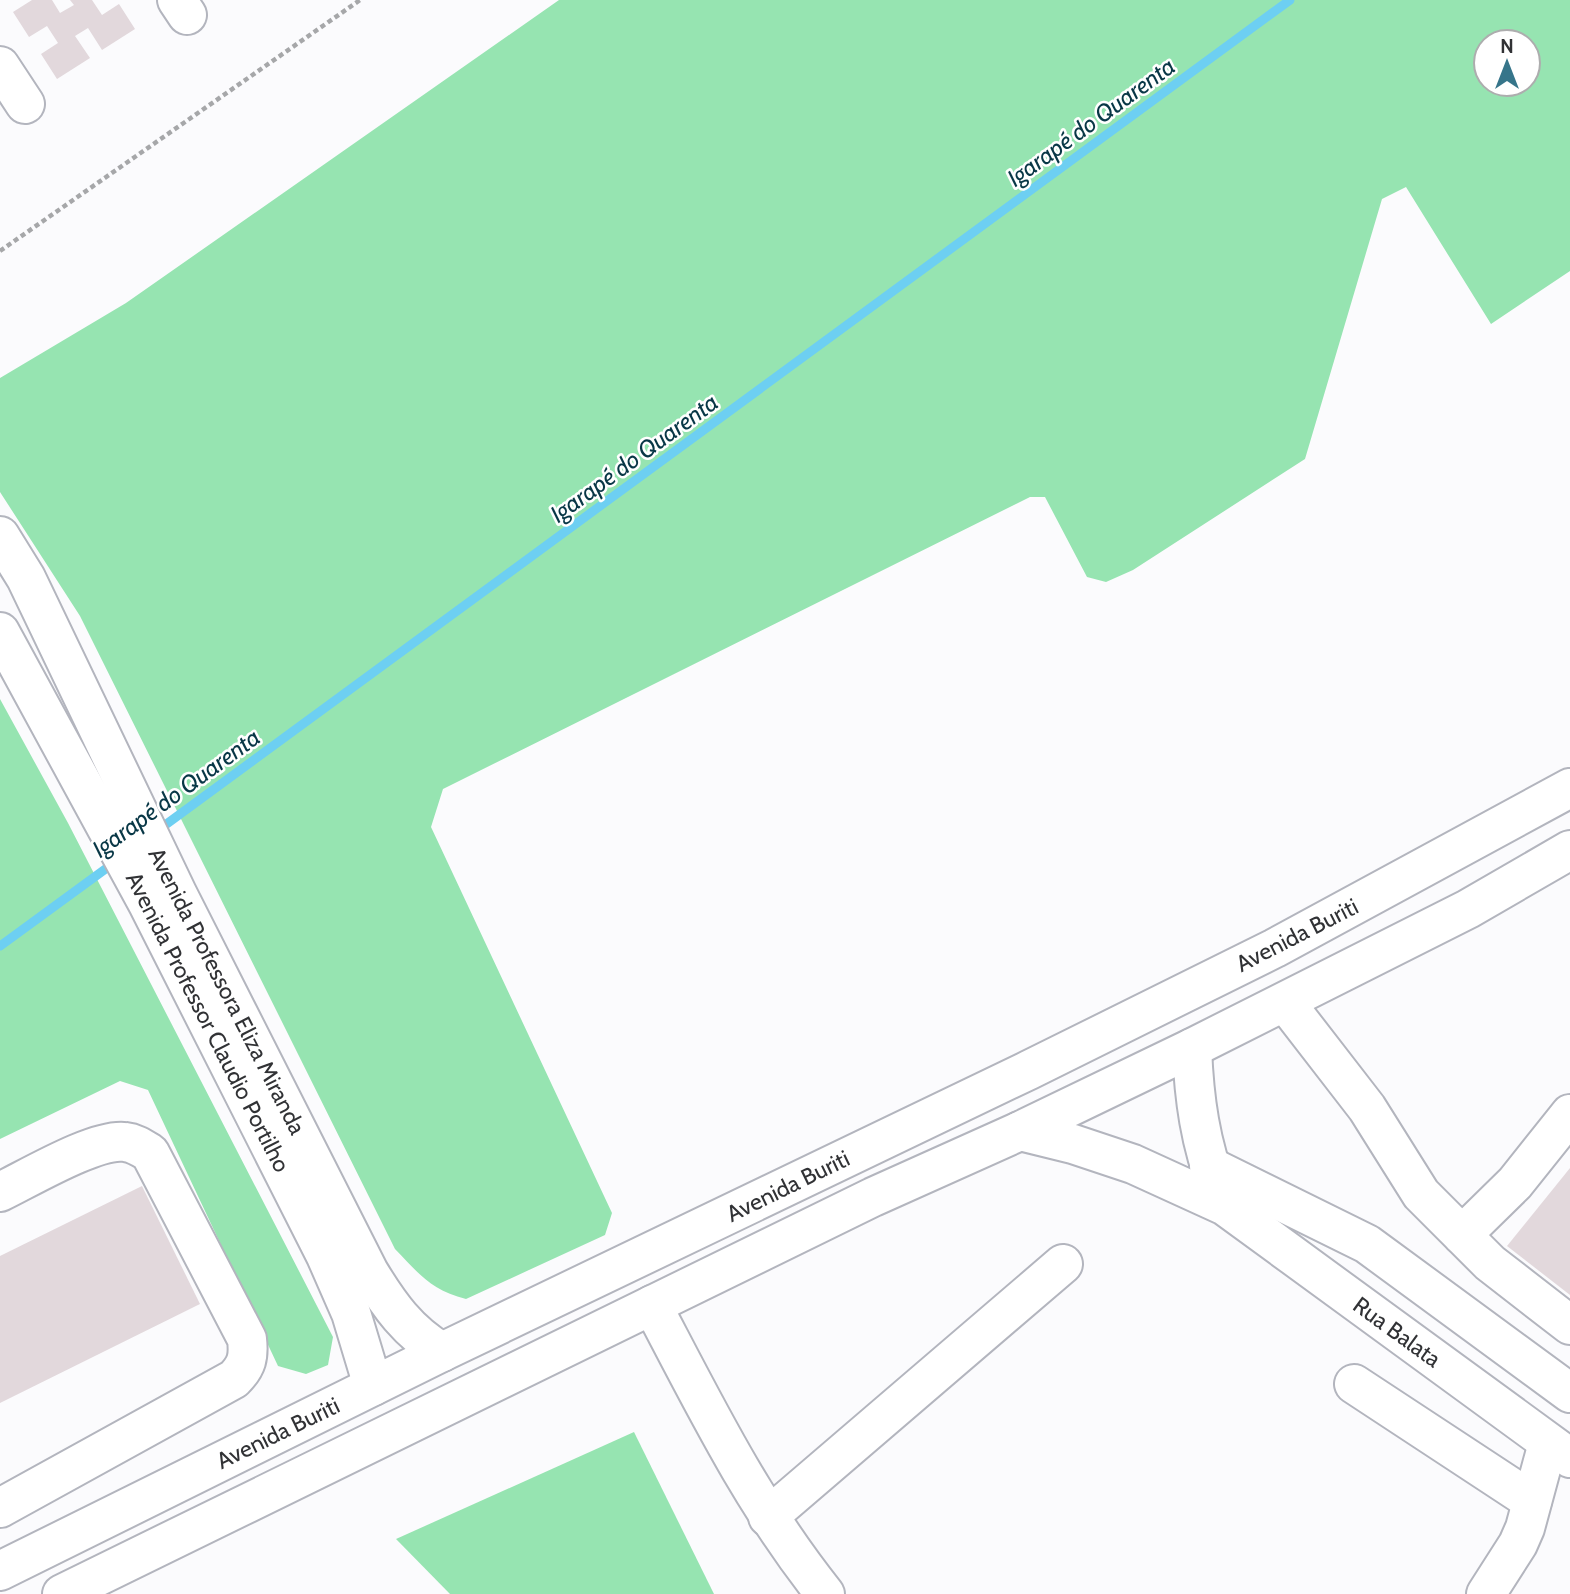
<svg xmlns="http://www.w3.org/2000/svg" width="1570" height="1594" viewBox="0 0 1570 1594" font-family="Cabin,sans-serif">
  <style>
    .green { fill: #96e4b1; fill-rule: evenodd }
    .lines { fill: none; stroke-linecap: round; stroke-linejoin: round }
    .stream { stroke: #6dcff2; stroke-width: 9 }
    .building { fill: #e2d8dc }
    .minor-casing { stroke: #b3b5be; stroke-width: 42 }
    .major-casing { stroke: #b3b5be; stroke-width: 42 }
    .path { stroke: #a6a7a9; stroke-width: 4.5; stroke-dasharray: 5 3.5; stroke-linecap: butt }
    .minor { stroke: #fff; stroke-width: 38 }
    .major { stroke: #fff; stroke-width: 38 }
    .labels { text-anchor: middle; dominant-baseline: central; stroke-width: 5; stroke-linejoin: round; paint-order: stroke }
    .street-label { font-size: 23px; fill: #313235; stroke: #fff }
    .water-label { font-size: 24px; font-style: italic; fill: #083746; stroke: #fff }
  </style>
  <rect width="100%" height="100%" fill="#fbfbfd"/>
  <g class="green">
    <path d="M 559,0 L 1570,0 L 1570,271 L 1491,324 L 1406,187 L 1382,199 L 1305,459 L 1133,570 L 1106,582 L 1087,577 L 1045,497 L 1030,497 L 443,789 L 431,827 L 612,1213 L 605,1235 L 466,1299 C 431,1290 419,1274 395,1249 L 80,616 L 0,492 L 0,378 L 126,303 ZM 1528,42 L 1528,84 L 1486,84 L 1486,42 Z"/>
    <polygon points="0,699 68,823 333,1337 328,1365 306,1374 278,1366 148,1090 120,1081 0,1139"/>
    <polygon points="634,1432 714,1594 450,1594 396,1539"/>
  </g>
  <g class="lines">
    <g class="stream">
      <polyline points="157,831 1290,0"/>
      <polyline points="0,946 115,862"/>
    </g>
  </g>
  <g class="building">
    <polygon points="32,0 52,0 60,13 74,5 70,0 92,0 102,15 119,4 135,29 102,50 88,28 75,36 90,58 57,79 41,54 58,43 47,26 29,37 13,12"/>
    <polygon points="1570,1168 1570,1295 1507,1246"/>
    <polygon points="142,1186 200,1304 0,1403 0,1256"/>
  </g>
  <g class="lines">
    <g class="minor-casing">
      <g id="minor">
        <polyline points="177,0 187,15"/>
        <polyline points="0,66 25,104"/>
        <path d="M 0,536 L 26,578 L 177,893 L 369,1272 C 389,1305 408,1332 442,1352"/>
        <polyline points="0,632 148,904 326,1256 351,1313 373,1386"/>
        <polyline points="1285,1002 1367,1108 1421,1194 1490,1263 1570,1325"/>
        <path d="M 1192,1048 C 1194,1098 1200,1144 1219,1191"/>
        <polyline points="1020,1131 1073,1144 1133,1164 1225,1206 1570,1458"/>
        <polyline points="1209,1166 1367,1244 1570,1393"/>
        <path d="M 0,1192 C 29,1178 96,1138 125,1142 C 135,1143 142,1148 150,1153 L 247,1339 C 249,1357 247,1366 234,1379 L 0,1508"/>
        <polyline points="1462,1235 1515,1183 1570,1114"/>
        <path d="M 652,1305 C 705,1406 753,1504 825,1594"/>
        <polyline points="1354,1384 1532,1501"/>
        <polyline points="768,1517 1063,1264"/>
        <polyline points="1486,1594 1518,1544 1525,1528 1548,1443"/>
      </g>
    </g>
    <g class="major-casing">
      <g id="major">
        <polyline points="0,1571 442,1352 1029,1070 1275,948 1570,788"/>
        <polyline points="62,1594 873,1197 1020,1131 1192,1048 1468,909 1570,850"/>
      </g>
    </g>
    <polyline class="path" points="0,251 360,0"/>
    <use href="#minor" class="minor"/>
    <use href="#major" class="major"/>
  </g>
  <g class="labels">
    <g class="street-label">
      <text transform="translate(1297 935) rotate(-27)">Avenida Buriti</text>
      <text transform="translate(227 991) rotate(63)">Avenida Professora Eliza Miranda</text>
      <text transform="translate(208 1022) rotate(63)">Avenida Professor Claudio Portilho</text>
      <text transform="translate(788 1186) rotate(-26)">Avenida Buriti</text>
      <text transform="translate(1397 1332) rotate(36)">Rua Balata</text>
      <text transform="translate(278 1433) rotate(-26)">Avenida Buriti</text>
    </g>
    <g class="water-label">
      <text transform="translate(1091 122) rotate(-36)">Igarapé do Quarenta</text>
      <text transform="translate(634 458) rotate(-36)">Igarapé do Quarenta</text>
      <text transform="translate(176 793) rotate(-36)">Igarapé do Quarenta</text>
    </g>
  </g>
  <g transform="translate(1507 63)"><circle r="33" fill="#ffffff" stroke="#adadae" stroke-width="2"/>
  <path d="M0-5L12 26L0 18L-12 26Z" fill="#36758a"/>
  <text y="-10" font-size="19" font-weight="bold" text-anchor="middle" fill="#313235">N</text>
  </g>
</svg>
